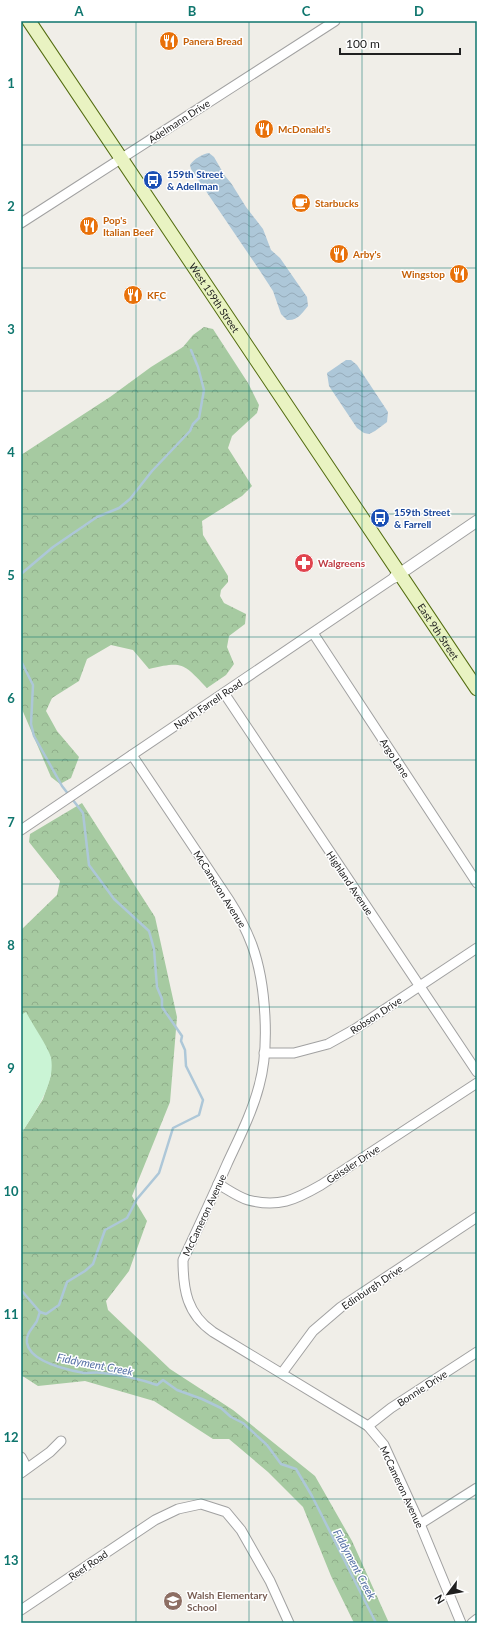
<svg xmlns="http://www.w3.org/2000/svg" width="498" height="1644" viewBox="0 0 498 1644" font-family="Lato,sans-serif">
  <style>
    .forest { fill: url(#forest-crowns) }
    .park { fill: #caf4d5 }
    .water { fill: url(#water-waves) }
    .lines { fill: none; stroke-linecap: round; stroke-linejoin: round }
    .stream { stroke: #adc7d8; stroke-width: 2.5 }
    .minor-casing { stroke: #a1a1a1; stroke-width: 11 }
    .tertiary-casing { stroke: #a1a1a1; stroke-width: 13 }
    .secondary-casing { stroke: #546d11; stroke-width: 15 }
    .minor { stroke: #fff; stroke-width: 9 }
    .tertiary { stroke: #fff; stroke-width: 11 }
    .secondary { stroke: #e9f3c2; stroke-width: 13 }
    .grid { fill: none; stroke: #0f766e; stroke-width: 1; stroke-opacity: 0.55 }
    .labels { text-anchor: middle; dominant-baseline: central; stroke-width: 3; stroke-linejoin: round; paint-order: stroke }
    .food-label { font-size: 10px; font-weight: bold; fill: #c56008; stroke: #fff; text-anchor: start }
    .street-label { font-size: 10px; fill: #202020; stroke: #fff }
    .transit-label { font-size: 10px; font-weight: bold; fill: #164399; stroke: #fff; text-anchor: start }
    .health-label { font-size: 10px; font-weight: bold; fill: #be3a42; stroke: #fff; text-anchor: start }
    .education-label { font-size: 10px; font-weight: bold; fill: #785e54; stroke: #fff; text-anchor: start }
    .water-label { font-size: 11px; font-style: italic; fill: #5671a6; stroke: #fff }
    .neatline { fill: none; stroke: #0f766e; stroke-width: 1.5 }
    .grid-label { font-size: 13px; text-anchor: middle; font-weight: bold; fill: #0f766e }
  </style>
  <defs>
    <pattern id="forest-crowns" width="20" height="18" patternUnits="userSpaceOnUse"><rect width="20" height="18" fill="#a6caa1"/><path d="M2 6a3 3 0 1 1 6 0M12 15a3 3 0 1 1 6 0" fill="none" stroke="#8fad8a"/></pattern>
    <pattern id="water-waves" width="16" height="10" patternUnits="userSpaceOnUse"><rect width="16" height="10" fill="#adc7d8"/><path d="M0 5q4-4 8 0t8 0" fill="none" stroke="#95abb9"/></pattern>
  </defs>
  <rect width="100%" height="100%" fill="#f0eee8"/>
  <g class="forest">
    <path d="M 204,327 L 213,329 L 248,383 L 259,405 L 257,413 L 232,436 L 228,448 L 252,486 L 242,496 L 202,521 L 203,535 L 228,576 L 228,582 L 221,590 L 220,596 L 224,603 L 246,614 L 245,624 L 229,636 L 227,647 L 234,664 L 226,675 L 207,688 C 183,663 183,661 149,669 L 133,650 L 111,645 L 87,659 L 79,681 L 52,698 L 46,711 L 57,731 L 79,757 L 71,778 L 60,784 L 51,777 L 21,707 L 21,455 L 110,397 L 151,367 L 183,347 L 193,335 Z"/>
    <polygon points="82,803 155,917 177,1017 170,1102 132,1196 147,1221 129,1271 106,1301 108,1310 170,1369 233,1410 315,1476 352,1541 389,1623 354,1623 331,1576 303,1507 268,1472 229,1439 213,1439 154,1401 85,1381 38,1386 21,1375 21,1134 43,1099 51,1075 51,1058 26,1013 21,1015 21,930 57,895 60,881 29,842 30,834"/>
  </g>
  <path class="park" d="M 26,1012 C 31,1022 50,1050 51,1058 C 56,1084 34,1113 21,1134 L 21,1015 Z"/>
  <g class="water">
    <path d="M 209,153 L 214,157 L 225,176 L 231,183 L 246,207 L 263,229 L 271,250 L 280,258 L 307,297 L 308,306 C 302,313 298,321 287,320 L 281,314 L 273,291 L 260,271 L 191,169 L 190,165 C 194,159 202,154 209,153 Z"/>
    <polygon points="346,360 351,360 357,365 388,412 387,422 375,431 369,434 364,433 357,428 329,386 327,373"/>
  </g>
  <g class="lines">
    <g class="stream">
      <polyline points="159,298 160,300"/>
      <polyline points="21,574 53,547 97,517 119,508 130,499 152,471 190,431 193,424 199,418 204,390 198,367 191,350"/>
      <polyline points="21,661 33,685 31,724 34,736 62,786 83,813 89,865 114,899 149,931 154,949 157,987 162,999 162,1007 182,1036 181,1041 185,1050 186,1066 203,1100 199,1115 173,1128 159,1173 137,1199 127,1218 105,1230 93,1264 85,1271 67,1282 59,1305 46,1314 40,1312"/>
      <polyline points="21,1290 40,1312"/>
      <path d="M 40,1312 C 38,1316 38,1321 35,1324 C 31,1330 26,1334 27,1343 C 30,1362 68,1370 84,1373 C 91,1373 97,1372 103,1373 C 121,1375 140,1379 157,1385 L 163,1380 L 177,1390 L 202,1399 L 221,1408 L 231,1417 L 243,1423 L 267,1445 L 281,1464 L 296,1469 L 312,1496 L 376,1623"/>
    </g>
    <g class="minor-casing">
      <g id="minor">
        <polyline points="21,223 335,21"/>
        <polyline points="313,633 477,883"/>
        <polyline points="224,693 477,1072"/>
        <path d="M 132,755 L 229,900 C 238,914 246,929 252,945 C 266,983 270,1047 259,1086 C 252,1113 239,1138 227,1164 C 213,1196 198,1228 183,1260 C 183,1290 187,1314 213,1332 L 368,1426 L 384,1445 L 420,1524 L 461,1623"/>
        <polyline points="21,830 395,577"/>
        <polyline points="264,1053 294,1053 328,1044 355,1029 477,948"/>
        <path d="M 218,1184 C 227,1189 238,1197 248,1200 C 278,1208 295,1200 321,1185 L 477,1083"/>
        <polyline points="282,1373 313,1331 341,1307 477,1217"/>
        <polyline points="368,1426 391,1408 477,1352"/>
        <polyline points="21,1457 27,1468"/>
        <polyline points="21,1473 50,1452 61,1441"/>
        <polyline points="420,1524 477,1488"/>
        <polyline points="21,1610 155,1520 178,1509 201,1504 226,1512 241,1530 270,1581 289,1623"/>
        <polyline points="472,1623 477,1619"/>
      </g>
    </g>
    <g class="tertiary-casing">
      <polyline id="tertiary" points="395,577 477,521"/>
    </g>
    <g class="secondary-casing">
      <g id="secondary">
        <path id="s1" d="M 29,21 L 477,689"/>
      </g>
    </g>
    <use href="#minor" class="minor"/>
    <use href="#tertiary" class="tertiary"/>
    <use href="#secondary" class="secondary"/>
  </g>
  <path class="grid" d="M 136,21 L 136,1623M 249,21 L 249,1623M 362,21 L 362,1623M 21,145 L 477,145M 21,268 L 477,268M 21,391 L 477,391M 21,514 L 477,514M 21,637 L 477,637M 21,760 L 477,760M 21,884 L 477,884M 21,1007 L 477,1007M 21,1130 L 477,1130M 21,1253 L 477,1253M 21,1376 L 477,1376M 21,1499 L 477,1499"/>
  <defs>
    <g id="restaurant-disc" transform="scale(1)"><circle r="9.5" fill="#e8710a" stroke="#fff"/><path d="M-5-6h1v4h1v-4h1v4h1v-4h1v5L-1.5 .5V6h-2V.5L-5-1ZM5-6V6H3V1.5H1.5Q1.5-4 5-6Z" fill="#fff"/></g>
    <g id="bus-disc" transform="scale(1)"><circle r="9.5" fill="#1a4fb4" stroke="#fff"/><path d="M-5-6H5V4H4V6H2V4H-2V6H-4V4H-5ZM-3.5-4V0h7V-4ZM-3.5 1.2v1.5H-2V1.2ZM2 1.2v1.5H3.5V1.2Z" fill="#fff"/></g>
    <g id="cafe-disc" transform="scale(1)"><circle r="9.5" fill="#e8710a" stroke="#fff"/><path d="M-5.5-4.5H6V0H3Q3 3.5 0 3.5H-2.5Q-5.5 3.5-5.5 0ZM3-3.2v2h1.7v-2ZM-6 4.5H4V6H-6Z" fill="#fff"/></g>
    <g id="pharmacy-disc" transform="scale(1)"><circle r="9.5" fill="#e0444e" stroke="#fff"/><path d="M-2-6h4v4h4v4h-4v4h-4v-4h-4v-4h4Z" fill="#fff"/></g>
    <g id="school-disc" transform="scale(1)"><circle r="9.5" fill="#8d6e63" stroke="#fff"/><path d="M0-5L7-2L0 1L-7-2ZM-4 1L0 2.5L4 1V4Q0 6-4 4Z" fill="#fff"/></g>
  </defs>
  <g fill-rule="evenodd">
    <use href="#restaurant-disc" x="169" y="41"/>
    <use href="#restaurant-disc" x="264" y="129"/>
    <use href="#bus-disc" x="153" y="180"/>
    <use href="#cafe-disc" x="301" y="203"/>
    <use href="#restaurant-disc" x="89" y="226"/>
    <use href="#restaurant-disc" x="339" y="254"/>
    <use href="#restaurant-disc" x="459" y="274"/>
    <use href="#restaurant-disc" x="133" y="295"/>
    <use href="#bus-disc" x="380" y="518"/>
    <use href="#pharmacy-disc" x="304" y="563"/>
    <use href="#school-disc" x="173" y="1601"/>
  </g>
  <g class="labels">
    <g class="food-label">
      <text x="183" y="41">Panera Bread</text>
      <text x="278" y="129">McDonald's</text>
      <text x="315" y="203">Starbucks</text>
      <text x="103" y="220">Pop's<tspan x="103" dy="12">Italian Beef</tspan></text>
      <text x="353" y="254">Arby's</text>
      <text x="445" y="274" text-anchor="end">Wingstop</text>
      <text x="147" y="295">KFC</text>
    </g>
    <g class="street-label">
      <text transform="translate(179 121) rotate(-33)">Adelmann Drive</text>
      <text stroke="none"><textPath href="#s1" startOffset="333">West 159th Street</textPath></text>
      <text stroke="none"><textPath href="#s1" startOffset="735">East 9th Street</textPath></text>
      <text transform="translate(208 704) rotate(-34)">North Farrell Road</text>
      <text transform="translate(395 758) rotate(57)">Argo Lane</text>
      <text transform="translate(350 883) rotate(56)">Highland Avenue</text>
      <text transform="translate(220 889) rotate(58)">McCameron Avenue</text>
      <text transform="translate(376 1015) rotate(-33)">Robson Drive</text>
      <text transform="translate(353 1164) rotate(-33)">Geissler Drive</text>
      <text transform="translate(204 1215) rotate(-65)">McCameron Avenue</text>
      <text transform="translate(372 1287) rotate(-34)">Edinburgh Drive</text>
      <text transform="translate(422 1388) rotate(-33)">Bonnie Drive</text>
      <text transform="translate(402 1487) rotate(65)">McCameron Avenue</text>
      <text transform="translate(88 1565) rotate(-34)">Reef Road</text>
    </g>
    <g class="transit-label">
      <text x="167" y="174">159th Street<tspan x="167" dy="12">&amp; Adellman</tspan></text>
      <text x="394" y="512">159th Street<tspan x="394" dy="12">&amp; Farrell</tspan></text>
    </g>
    <g class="health-label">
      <text x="318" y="563">Walgreens</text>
    </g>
    <g class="education-label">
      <text x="187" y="1595">Walsh Elementary<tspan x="187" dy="12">School</tspan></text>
    </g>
    <g class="water-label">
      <text transform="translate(95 1364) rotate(11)">Fiddyment Creek</text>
      <text transform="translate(355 1564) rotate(62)">Fiddyment Creek</text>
    </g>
  </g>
  <rect width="498" height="1644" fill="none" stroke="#ffffff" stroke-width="44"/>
  <g transform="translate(448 1594) rotate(238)" stroke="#ffffff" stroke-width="3" paint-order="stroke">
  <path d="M0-3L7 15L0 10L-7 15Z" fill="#202020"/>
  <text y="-6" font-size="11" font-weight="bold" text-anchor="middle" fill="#202020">N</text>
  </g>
  <path d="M340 48v6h120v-6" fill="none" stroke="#202020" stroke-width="2"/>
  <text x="346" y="48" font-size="12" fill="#202020" stroke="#ffffff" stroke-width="3" paint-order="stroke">100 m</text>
  <rect x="22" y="22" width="454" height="1600" class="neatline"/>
  <g class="grid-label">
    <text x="79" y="16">A</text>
    <text x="192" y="16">B</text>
    <text x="306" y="16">C</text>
    <text x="419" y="16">D</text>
    <text x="11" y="88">1</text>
    <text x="11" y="211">2</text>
    <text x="11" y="334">3</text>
    <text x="11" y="457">4</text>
    <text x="11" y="580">5</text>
    <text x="11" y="703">6</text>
    <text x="11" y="827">7</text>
    <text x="11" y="950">8</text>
    <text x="11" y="1073">9</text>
    <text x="11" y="1196">10</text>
    <text x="11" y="1319">11</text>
    <text x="11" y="1442">12</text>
    <text x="11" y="1565">13</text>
  </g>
</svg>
